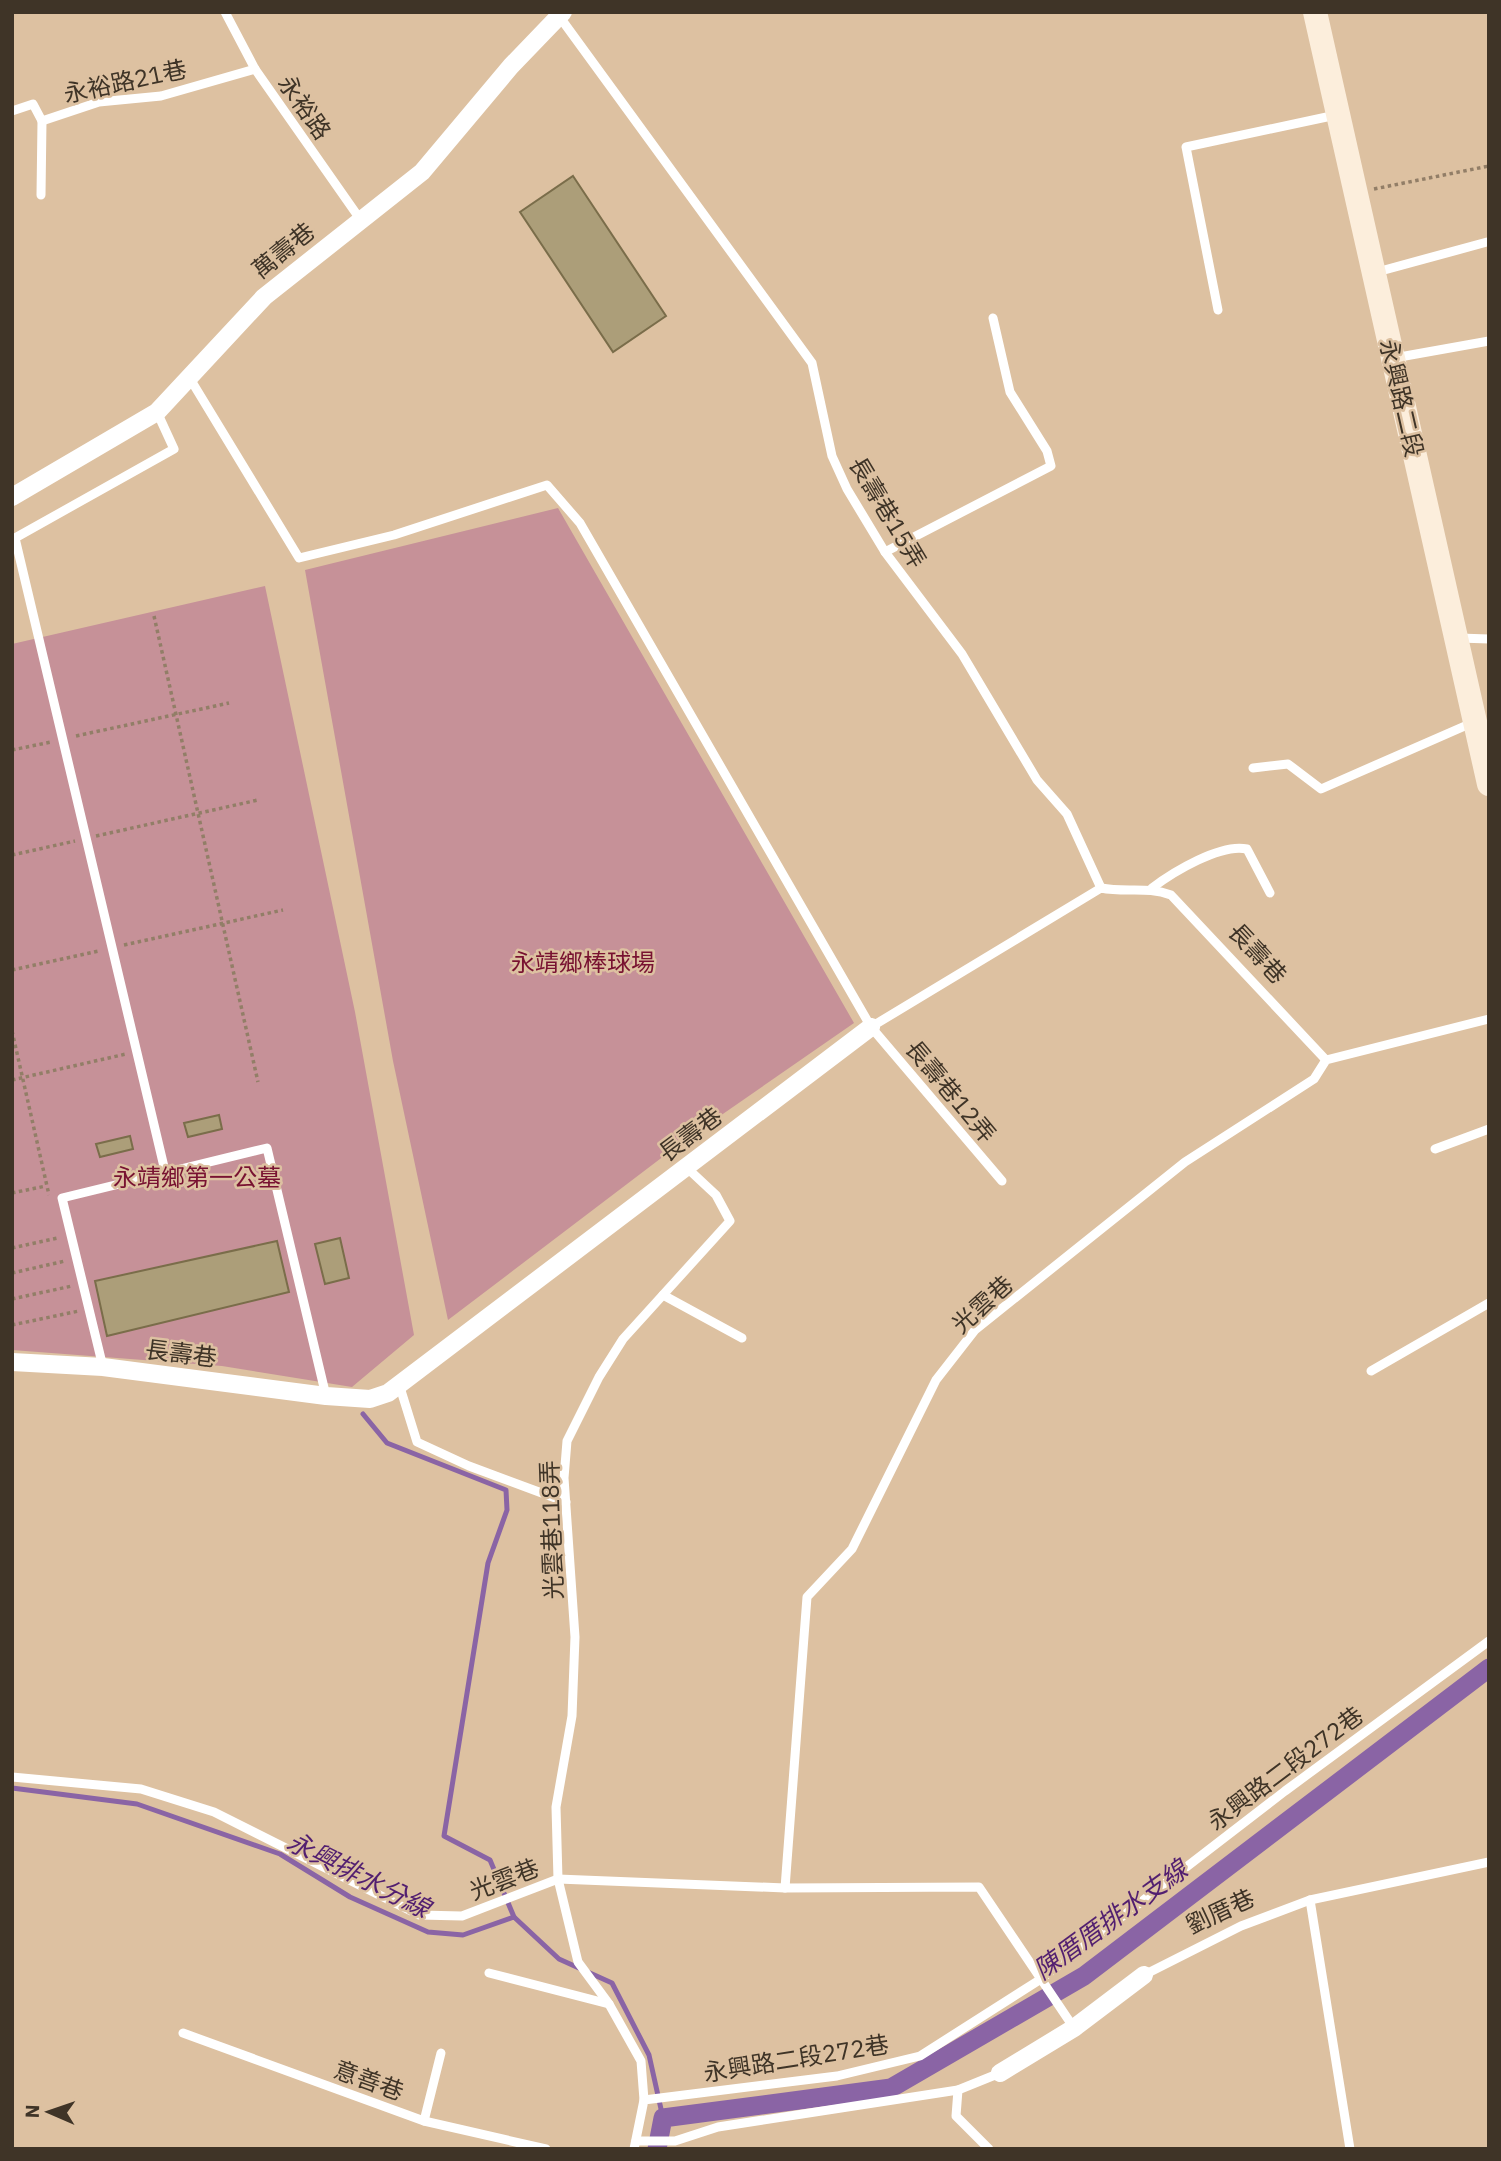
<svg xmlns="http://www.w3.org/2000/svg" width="1501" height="2161" viewBox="0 0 1501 2161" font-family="'IBM Plex Sans','Noto Sans TC',sans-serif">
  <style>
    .green { fill: #c69198 }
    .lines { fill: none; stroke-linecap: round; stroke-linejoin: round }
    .stream { stroke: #8a64a5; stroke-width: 5 }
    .canal { stroke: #8a64a5; stroke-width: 19 }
    .building { fill: #ac9e79; stroke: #7a6d4a; stroke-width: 2 }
    .path { stroke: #927e67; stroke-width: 3.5; stroke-dasharray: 3.5 3.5; stroke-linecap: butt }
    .lane { stroke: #fff; stroke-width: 9 }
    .street { stroke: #fff; stroke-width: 18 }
    .secondary { stroke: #fceedc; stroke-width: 24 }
    .labels { text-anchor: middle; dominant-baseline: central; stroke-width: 5; stroke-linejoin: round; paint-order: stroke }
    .street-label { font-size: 24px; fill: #3f3427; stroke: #ddc1a1 }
    .park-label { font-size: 24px; fill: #781231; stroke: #ddc1a1 }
    .water-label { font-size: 26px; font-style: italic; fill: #521f70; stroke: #ddc1a1 }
  </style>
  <rect width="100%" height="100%" fill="#ddc1a1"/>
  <g class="green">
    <polygon points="558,508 854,1023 681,1143 448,1320 393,1061 305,570"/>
    <polygon points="265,586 355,1012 414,1335 352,1387 222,1366 12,1350 12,644"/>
  </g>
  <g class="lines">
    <g class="stream">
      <polyline points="363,1414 387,1443 506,1490 507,1510 488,1563 444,1836 490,1860 514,1917"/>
      <polyline points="12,1788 137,1804 280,1854 350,1897 428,1932 463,1935 514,1917 559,1959 612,1983 649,2055 663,2118"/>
    </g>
    <polyline class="canal" points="657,2149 663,2118 891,2088 1084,1976 1489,1668"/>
  </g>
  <g class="building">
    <polygon points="573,176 666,316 613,352 520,212"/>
    <polygon points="219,1115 222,1129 188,1137 184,1123"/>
    <polygon points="130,1136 133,1149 100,1157 96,1144"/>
    <polygon points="340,1238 349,1278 325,1284 315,1244"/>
    <polygon points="277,1241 289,1292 107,1336 95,1281"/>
  </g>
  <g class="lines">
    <g class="path">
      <polyline points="1374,189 1489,166"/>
      <polyline points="154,616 258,1082"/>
      <polyline points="76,736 229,703"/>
      <polyline points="12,750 51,742"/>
      <polyline points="96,836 258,800"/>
      <polyline points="12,855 75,841"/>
      <polyline points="124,945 283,910"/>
      <polyline points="12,970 99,951"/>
      <polyline points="12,1031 49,1195"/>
      <polyline points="12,1080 126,1054"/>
      <polyline points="12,1193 46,1186"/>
      <polyline points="12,1248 58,1238"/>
      <polyline points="12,1273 65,1261"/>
      <polyline points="12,1299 72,1286"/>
      <polyline points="12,1325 79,1311"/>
    </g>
    <g class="lane">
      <polyline points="225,12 255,69 360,219"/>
      <polyline points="559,16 812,363 832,456 847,489 885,552 962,654 1037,780 1067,814 1101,888"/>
      <polyline points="12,111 33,104 42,121 99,102 161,96 255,69"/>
      <polyline points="41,195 42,121"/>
      <polyline points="1377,272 1487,242"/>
      <polyline points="1218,310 1186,147 1336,115"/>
      <polyline points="1394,358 1489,341"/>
      <polyline points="189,377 299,558 394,535 547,485 580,523 871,1027 1002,1181"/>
      <polyline points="157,412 174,449 15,538 165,1171"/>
      <polyline points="885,552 1051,466 1047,451 1010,392 993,318"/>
      <polyline points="1459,638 1489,639"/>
      <polyline points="1253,768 1288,764 1321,789 1474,722"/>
      <path d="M 1152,888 C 1173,872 1221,843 1247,849 L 1270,893"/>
      <path d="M 871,1027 L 1101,888 C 1126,893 1147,886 1171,895 L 1326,1060"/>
      <polyline points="1435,1149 1489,1129"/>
      <polyline points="663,1295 742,1338"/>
      <polyline points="103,1367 62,1198 267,1148 326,1396"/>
      <polyline points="1371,1371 1489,1303"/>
      <polyline points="399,1384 417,1442 469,1466 566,1502"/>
      <polyline points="12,1777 141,1789 214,1812 419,1915 462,1916 558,1879 785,1888"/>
      <polyline points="1310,1900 1350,2149"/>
      <polyline points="489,1973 609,2004"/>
      <polyline points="1144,1975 1241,1926 1310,1900 1489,1862"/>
      <polyline points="1074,2028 979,1887 785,1888 807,1597 852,1549 936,1380 975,1330 1185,1162 1314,1079 1326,1060 1489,1019"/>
      <polyline points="183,2033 424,2121 546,2149"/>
      <polyline points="958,2090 956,2116 989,2149"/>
      <polyline points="644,2100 641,2061 609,2004 578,1962 558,1879 556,1807 572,1716 575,1637 564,1478 567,1441 599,1377 623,1339 730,1221 716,1195 686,1167"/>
      <polyline points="424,2121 441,2053"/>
      <polyline points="636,2141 675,2141 718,2127 958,2090 1000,2073"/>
      <polyline points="634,2149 644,2100 837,2076 920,2056 1041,1979 1285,1791 1489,1641"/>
    </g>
    <g class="street">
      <polyline points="12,497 157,412 264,297 422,172 511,66 563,12"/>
      <polyline points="12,1362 103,1367 326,1396 370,1399 388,1393 871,1027"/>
      <polyline points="1000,2073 1074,2028 1144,1975"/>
    </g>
    <polyline class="secondary" points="1315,12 1489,784"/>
  </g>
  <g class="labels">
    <g class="street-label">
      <text transform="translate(125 81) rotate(-12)">永裕路21巷</text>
      <text transform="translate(305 107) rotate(55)">永裕路</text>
      <text transform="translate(283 250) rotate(-39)">萬壽巷</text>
      <text transform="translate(1402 398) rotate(77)">永興路二段</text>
      <text transform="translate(888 512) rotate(59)">長壽巷15弄</text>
      <text transform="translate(1258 953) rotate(47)">長壽巷</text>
      <text transform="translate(951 1091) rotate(50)">長壽巷12弄</text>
      <text transform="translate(690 1134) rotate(-37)">長壽巷</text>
      <text transform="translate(982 1304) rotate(-42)">光雲巷</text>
      <text transform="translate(181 1353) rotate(7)">長壽巷</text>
      <text transform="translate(551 1530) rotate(-92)">光雲巷118弄</text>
      <text transform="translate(1285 1768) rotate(-37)">永興路二段272巷</text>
      <text transform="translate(504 1879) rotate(-21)">光雲巷</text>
      <text transform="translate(1220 1911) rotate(-25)">劉厝巷</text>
      <text transform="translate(796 2058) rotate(-9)">永興路二段272巷</text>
      <text transform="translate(369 2080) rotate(20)">意善巷</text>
    </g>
    <g class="park-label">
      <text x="583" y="962">永靖鄉棒球場</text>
      <text x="197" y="1177">永靖鄉第一公墓</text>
    </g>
    <g class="water-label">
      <text transform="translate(359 1874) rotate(27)">永興排水分線</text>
      <text transform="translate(1110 1919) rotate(-36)">陳厝厝排水支線</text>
    </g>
  </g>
  <rect width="1501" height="2161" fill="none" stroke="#3f3427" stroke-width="28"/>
  <g transform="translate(49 2112) rotate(272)" stroke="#ddc1a1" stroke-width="5" paint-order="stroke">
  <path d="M0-5L12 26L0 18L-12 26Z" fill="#3f3427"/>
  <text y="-10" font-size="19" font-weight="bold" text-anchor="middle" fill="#3f3427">N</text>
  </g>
</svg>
